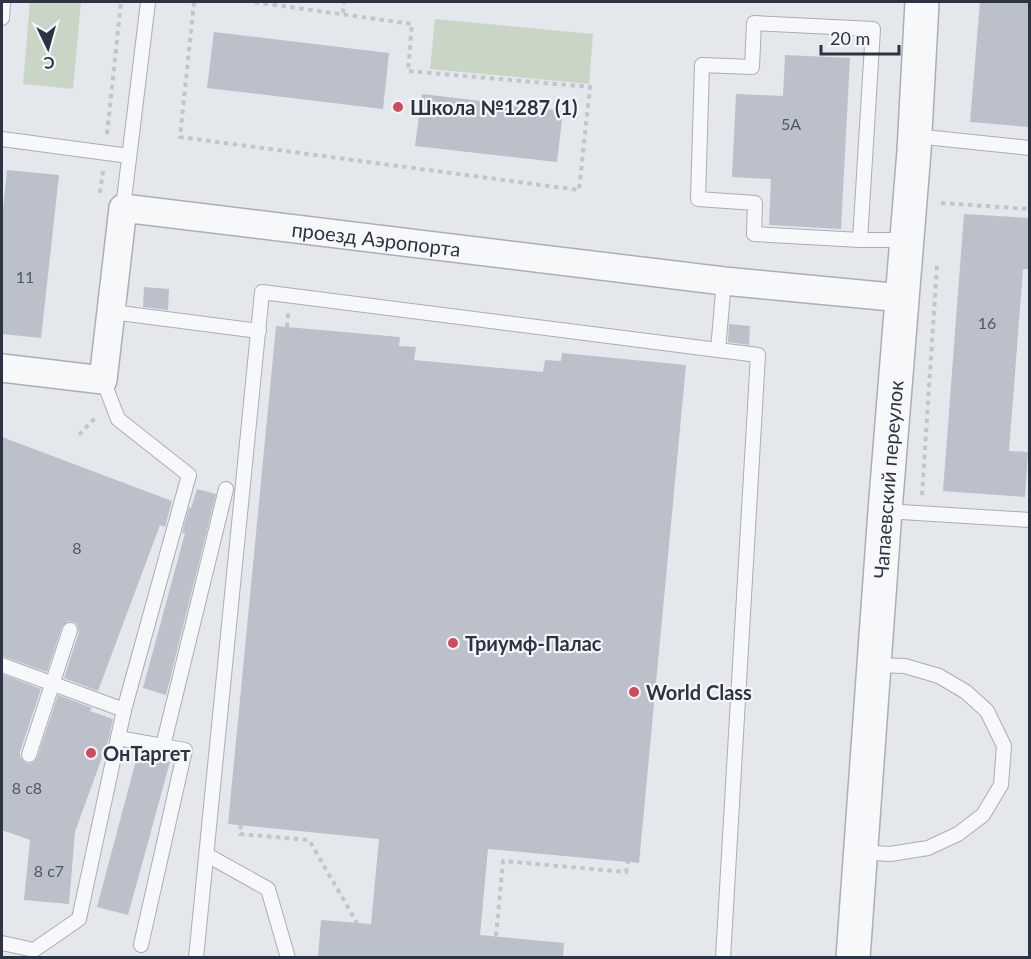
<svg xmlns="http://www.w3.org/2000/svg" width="1031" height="959" viewBox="0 0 1031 959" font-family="Lato,sans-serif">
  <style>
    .green { fill: #c9d6c5 }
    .building { fill: #bbc0ca }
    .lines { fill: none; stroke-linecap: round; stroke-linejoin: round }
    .service-casing { stroke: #a9aeb7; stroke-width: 16 }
    .minor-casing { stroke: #a9aeb7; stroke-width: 30 }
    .tertiary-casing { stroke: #a9aeb7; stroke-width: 36 }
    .path { stroke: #c2c5cb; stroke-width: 4; stroke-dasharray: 4.5 4.5; stroke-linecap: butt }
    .service { stroke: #f7f8fa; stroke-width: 14 }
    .minor { stroke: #f7f8fa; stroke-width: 27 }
    .tertiary { stroke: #f7f8fa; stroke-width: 33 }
    .poi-dot { fill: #d1495b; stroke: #f4f6f9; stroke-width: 2 }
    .labels { text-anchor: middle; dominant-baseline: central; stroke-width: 4.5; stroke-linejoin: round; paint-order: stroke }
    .number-label { font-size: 16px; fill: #4f5766 }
    .poi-label { font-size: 20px; font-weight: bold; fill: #2b3445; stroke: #f4f6f9; text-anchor: start }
    .street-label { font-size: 20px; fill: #2b3445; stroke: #f4f6f9 }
  </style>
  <rect width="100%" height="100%" fill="#e4e7ec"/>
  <g class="green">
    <polygon points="30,2 81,2 73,89 23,84"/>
    <polygon points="435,19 593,34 589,84 430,69"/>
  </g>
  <g class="building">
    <polygon points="980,2 1029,2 1029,127 970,122"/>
    <polygon points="214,32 389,53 383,109 207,88"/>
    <polygon points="785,55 850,58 841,229 769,225 771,179 732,177 736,94 783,96"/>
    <polygon points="422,94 563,111 557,162 415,146"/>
    <polygon points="7,170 59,175 41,338 2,334 2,219"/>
    <polygon points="964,214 1029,218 1029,269 1023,269 1009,451 1028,452 1025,497 943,491"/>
    <polygon points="144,287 169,289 168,310 143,307"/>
    <polygon points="729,324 750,326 749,345 728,342"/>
    <polygon points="276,326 400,337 399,346 416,347 414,360 543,372 545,360 561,361 562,353 686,365 639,863 488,849 480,935 564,943 563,957 318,957 321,920 371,924 379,839 228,824"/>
    <polygon points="2,437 172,501 165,527 160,525 98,691 64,678 79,632 77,624 73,622 68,621 62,627 47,672 2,656"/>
    <polygon points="197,489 216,494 166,695 143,688 185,533 182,533 189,507 191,508"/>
    <polygon points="2,674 41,689 20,752 20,757 26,763 31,764 37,758 58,695 92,708 90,711 113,719 109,738 75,832 69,904 24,900 30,840 2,830"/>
    <polygon points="138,753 170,762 128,915 97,907"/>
  </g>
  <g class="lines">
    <g class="service-casing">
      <g id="service">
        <polyline points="2,18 3,2"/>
        <polyline points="915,136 1030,148"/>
        <polyline points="2,139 129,156"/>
        <polyline points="123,208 148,2"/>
        <polyline points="860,240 873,29 754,23 752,67 702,65 698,199 755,203 754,234 860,240 907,240"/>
        <polyline points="112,312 259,331"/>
        <polyline points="885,511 1030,520"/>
        <polyline points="2,665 124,710"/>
        <polyline points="118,738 163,746"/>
        <polyline points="29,755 70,630"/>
        <polyline points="860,852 890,854 928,848 958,834 983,815 1001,785 1004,746 987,711 966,692 939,676 905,666 874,665"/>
        <polyline points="207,855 268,889 288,958"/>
        <polyline points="2,943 34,950 79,919 124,710 189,475 118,419 103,380"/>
        <polyline points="141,945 185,750 163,746 226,489"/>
        <polyline points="196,958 262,292 718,350"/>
        <polyline points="723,958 758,355 718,350 724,281"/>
      </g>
    </g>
    <g class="minor-casing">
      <g id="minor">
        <path id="s1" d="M 2,368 L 103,380 L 123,208 L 724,281 L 902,298"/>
      </g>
    </g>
    <g class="tertiary-casing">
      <g id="tertiary">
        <path id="s2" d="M 853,958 L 885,511 L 914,151 L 922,2"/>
      </g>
    </g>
    <g class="path">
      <polyline points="194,2 180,137 579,190 590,87 408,71 412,24 254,2"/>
      <polyline points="343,13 344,2"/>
      <polyline points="107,134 121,2"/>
      <polyline points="100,193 103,171"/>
      <polyline points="941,203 1030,209"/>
      <polyline points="287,327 288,315 290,316"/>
      <polyline points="79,435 96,417"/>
      <polyline points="922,495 937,266"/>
      <polyline points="241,825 240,834 309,840 357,923"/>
      <polyline points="496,936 503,861 626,872 628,862"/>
    </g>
    <use href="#service" class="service"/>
    <use href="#minor" class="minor"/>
    <use href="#tertiary" class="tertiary"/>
  </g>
  <g class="poi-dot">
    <circle cx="398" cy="107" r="6"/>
    <circle cx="453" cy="643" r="6"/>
    <circle cx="634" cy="692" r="6"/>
    <circle cx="91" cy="753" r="6"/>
  </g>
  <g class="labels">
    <g class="number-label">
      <text x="791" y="123">5А</text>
      <text x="25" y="276">11</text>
      <text x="987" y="322">16</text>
      <text x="77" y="547">8</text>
      <text x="27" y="787">8 с8</text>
      <text x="49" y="870">8 с7</text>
    </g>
    <g class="poi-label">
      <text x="410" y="107">Школа №1287 (1)</text>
      <text x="465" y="643">Триумф-Палас</text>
      <text x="646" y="692">World Class</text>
      <text x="103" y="753">ОнТаргет</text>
    </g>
    <g class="street-label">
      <text stroke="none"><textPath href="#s1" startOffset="530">проезд Аэропорта</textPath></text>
      <text stroke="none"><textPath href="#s2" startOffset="480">Чапаевский переулок</textPath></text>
    </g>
  </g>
  <rect width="1031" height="959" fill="none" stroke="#2b3445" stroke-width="6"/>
  <g transform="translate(48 48) rotate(175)" stroke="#f4f6f9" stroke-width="4.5" paint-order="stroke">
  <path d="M0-4.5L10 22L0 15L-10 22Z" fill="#2b3445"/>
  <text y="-9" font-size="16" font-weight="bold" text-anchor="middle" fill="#2b3445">С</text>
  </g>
  <path d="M821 45v9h78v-9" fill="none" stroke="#2b3445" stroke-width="3"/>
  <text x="830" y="45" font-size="18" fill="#2b3445" stroke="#f4f6f9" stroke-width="4.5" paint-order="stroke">20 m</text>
</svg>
